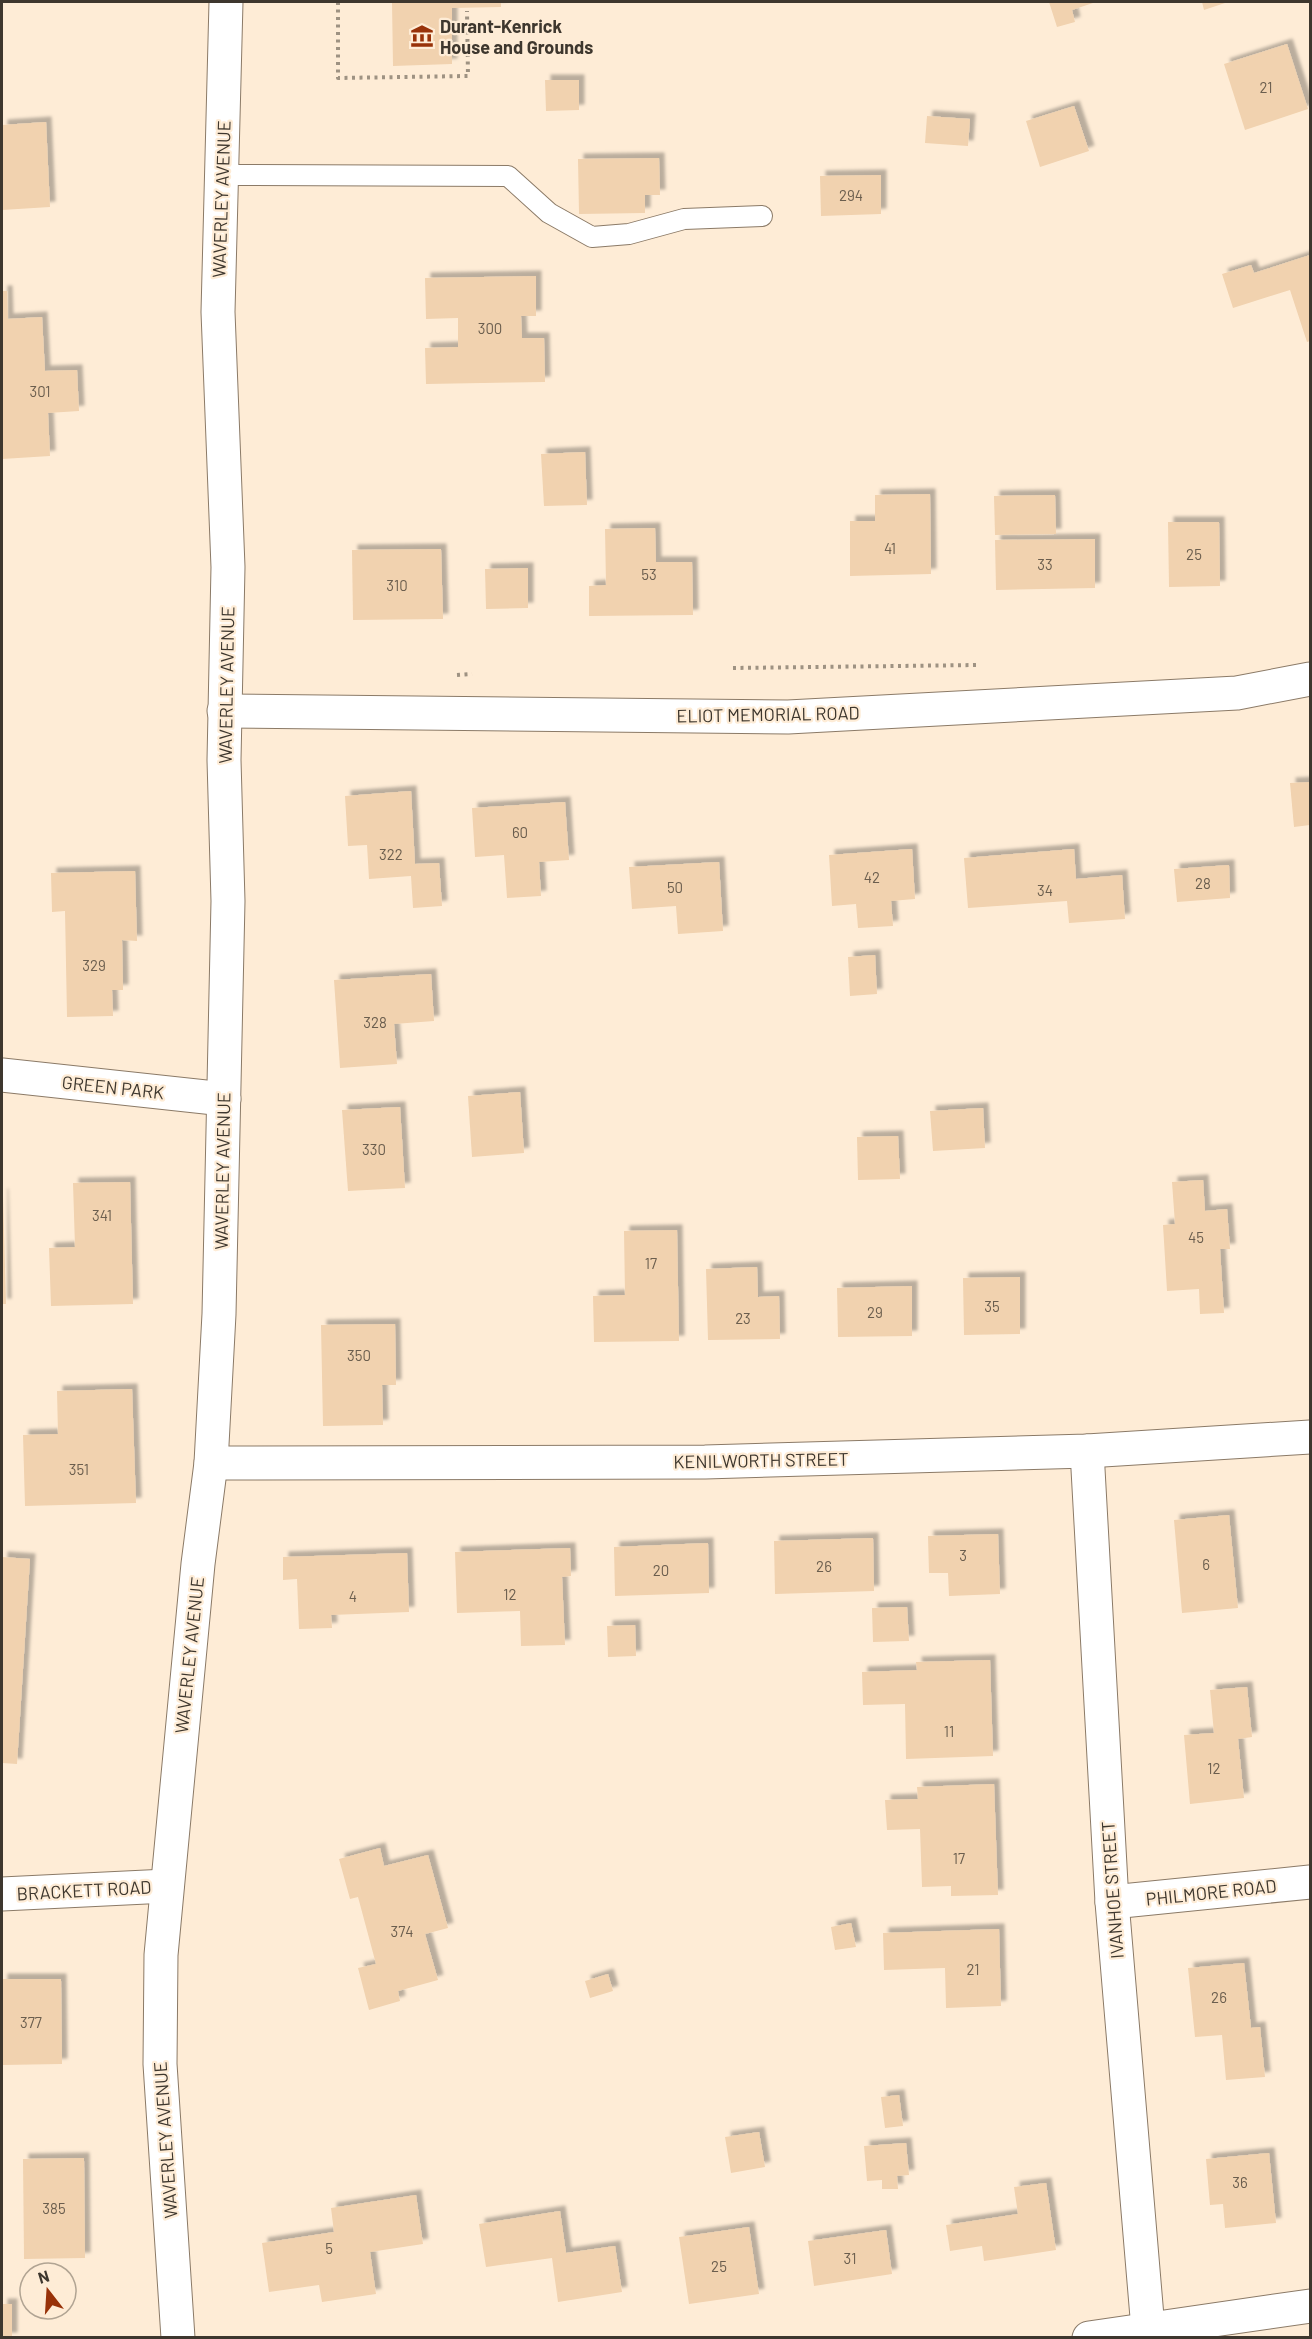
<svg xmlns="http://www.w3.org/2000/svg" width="1312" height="2339" viewBox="0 0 1312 2339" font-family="Barlow,sans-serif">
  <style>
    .building { fill: #f1d2af; filter: url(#shadow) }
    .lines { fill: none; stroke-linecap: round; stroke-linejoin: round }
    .service-casing { stroke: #8b7a67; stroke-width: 22 }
    .minor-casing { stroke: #8b7a67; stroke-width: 35 }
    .tertiary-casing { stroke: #8b7a67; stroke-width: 35 }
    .path { stroke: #9e9282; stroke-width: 4; stroke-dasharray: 3 4.5; stroke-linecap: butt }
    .service { stroke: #fff; stroke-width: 20 }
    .minor { stroke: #fff; stroke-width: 33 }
    .tertiary { stroke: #fff; stroke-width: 33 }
    .labels { text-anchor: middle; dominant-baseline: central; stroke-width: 4.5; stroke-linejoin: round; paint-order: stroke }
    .number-label { font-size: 15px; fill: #6b5e4e }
    .poi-label { font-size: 18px; font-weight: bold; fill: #3e372e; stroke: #feecd6; text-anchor: start }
    .street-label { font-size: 18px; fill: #3e372e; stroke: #feecd6 }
  </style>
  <defs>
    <filter id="shadow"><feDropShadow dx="5.5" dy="-5.5" stdDeviation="1.5" flood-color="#0004"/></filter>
  </defs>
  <rect width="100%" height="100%" fill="#feecd6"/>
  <g class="building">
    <polygon points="392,2 501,2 501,7 452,8 452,64 393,66"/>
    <polygon points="1049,2 1096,2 1072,10 1075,22 1057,27"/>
    <polygon points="1202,2 1228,2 1204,10"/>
    <polygon points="1287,44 1308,109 1245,130 1224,64"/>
    <polygon points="545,80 579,80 579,110 546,111"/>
    <polygon points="1074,106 1089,151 1040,167 1026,121"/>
    <polygon points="927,116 970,119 968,146 925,143"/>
    <polygon points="46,122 50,207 2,210 2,125"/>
    <polygon points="659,158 660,195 645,195 645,213 579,214 578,159"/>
    <polygon points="881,175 881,214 821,216 820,176"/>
    <polygon points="1310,255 1310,341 1307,342 1290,290 1233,308 1222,274 1251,265 1254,273"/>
    <polygon points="536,276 536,316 521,316 522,338 544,338 545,382 426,384 425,348 458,347 458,318 426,319 425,278"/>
    <polygon points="2,291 7,291 8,319 42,317 45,371 77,370 79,411 48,413 50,456 2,459"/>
    <polygon points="585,452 587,505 544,506 541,454"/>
    <polygon points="930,494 931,574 850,576 850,521 875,521 875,495"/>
    <polygon points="1055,495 1056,534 995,535 994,496"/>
    <polygon points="1168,522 1219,522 1220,586 1169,587"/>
    <polygon points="655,528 656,562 692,562 693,615 589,616 589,586 606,585 605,529"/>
    <polygon points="1095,539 1095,588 996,590 995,540"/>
    <polygon points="441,549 443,619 353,620 352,550"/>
    <polygon points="528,568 528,608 486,609 485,569"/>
    <polygon points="1310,782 1310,825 1294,827 1290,783"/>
    <polygon points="411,791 415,864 439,863 442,906 413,908 411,876 369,879 367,845 348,846 345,796"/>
    <polygon points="565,802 569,860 539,862 541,896 507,898 504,855 475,857 472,808"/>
    <polygon points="912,849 915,899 891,901 893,926 858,928 856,904 832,906 829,855"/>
    <polygon points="1074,849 1076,879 1122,875 1125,919 1069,923 1067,901 968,908 964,858"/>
    <polygon points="719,862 723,931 678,934 676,906 632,909 629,867"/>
    <polygon points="1229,865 1230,898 1177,902 1174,869"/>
    <polygon points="135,871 137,941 122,940 123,990 112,990 113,1016 67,1017 65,911 52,912 51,873"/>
    <polygon points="875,955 877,994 850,996 848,957"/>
    <polygon points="431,974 434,1021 394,1024 397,1064 340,1068 334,980"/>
    <polygon points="520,1092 524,1153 472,1157 468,1096"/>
    <polygon points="400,1107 405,1188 348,1191 342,1110"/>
    <polygon points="983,1108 985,1148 933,1151 930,1111"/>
    <polygon points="898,1136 900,1179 858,1180 857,1137"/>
    <polygon points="1203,1180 1205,1211 1227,1209 1230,1249 1220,1249 1224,1313 1200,1314 1199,1289 1167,1291 1163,1225 1175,1224 1172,1182"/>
    <polygon points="130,1182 133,1304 51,1306 49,1248 75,1247 73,1183"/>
    <polygon points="2,1194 3,1194 6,1304 2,1304"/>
    <polygon points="677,1230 679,1341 594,1342 593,1296 625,1295 624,1231"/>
    <polygon points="757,1267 758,1297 779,1296 780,1339 708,1340 706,1269"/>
    <polygon points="1020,1277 1020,1334 964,1335 963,1278"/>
    <polygon points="912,1286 912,1336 838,1337 837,1288"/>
    <polygon points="395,1324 396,1385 382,1385 383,1425 323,1426 321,1325"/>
    <polygon points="132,1389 136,1503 25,1506 23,1435 58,1434 57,1391"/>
    <polygon points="1229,1515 1238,1608 1182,1613 1174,1520"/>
    <polygon points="998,1534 1000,1594 949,1596 948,1573 929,1573 928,1536"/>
    <polygon points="873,1538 874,1591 775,1594 774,1541"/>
    <polygon points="708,1543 709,1593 615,1596 614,1547"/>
    <polygon points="570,1548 571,1576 562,1577 565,1645 521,1646 520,1611 457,1613 455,1552"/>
    <polygon points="407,1553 409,1612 331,1615 332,1628 299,1629 297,1579 283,1580 283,1557"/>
    <polygon points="2,1557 30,1559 17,1764 2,1763"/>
    <polygon points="907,1607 909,1641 873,1642 872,1608"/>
    <polygon points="635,1625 636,1656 608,1657 607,1626"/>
    <polygon points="990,1660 993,1756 906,1759 905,1704 863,1705 862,1672 917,1670 916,1662"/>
    <polygon points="1247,1687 1252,1737 1238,1739 1244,1798 1190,1804 1184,1735 1214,1733 1210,1690"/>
    <polygon points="994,1784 998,1895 951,1896 951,1886 922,1887 920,1829 887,1830 885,1800 918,1799 917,1787"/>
    <polygon points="380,1848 384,1866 428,1855 448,1928 425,1934 438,1980 398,1991 400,2001 369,2010 358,1968 376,1964 358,1897 350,1899 339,1859"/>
    <polygon points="851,1923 856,1947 835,1950 831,1927"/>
    <polygon points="999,1929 1001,2006 946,2008 945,1968 884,1970 883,1933"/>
    <polygon points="1244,1963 1251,2028 1260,2027 1265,2077 1226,2080 1222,2035 1195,2037 1188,1968"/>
    <polygon points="608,1974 613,1991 590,1998 585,1981"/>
    <polygon points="2,1979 61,1979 62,2064 2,2065"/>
    <polygon points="899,2095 903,2126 885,2128 881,2097"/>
    <polygon points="759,2132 765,2167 731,2173 725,2137"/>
    <polygon points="906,2143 909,2175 897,2176 898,2189 882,2189 882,2180 867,2181 864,2146"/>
    <polygon points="1269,2153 1276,2223 1225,2228 1223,2204 1210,2205 1206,2159"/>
    <polygon points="84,2158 85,2258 24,2259 23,2159"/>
    <polygon points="1046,2183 1056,2250 984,2261 982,2246 950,2251 946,2225 1018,2214 1014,2187"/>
    <polygon points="416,2195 423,2244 370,2252 376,2294 322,2302 319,2285 269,2292 262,2243 334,2232 331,2208"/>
    <polygon points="560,2211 566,2253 615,2246 622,2292 558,2302 552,2258 486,2267 479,2224"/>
    <polygon points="749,2227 759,2294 689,2304 679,2237"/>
    <polygon points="886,2230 892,2274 814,2286 808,2241"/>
    <rect x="2" y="2304" width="10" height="34"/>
  </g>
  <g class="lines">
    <g class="service-casing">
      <polyline id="service" points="222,175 508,176 549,213 592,237 629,234 684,219 762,216"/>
    </g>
    <g class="minor-casing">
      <g id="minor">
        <polyline points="224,711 788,717 1237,693 1310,679"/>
        <polyline points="2,1075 224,1099"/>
        <polyline points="1087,1451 1112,1902 1148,2329"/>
        <polyline points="211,1463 705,1462 1087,1451 1310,1437"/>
        <polyline points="2,1894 167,1886"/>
        <polyline points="1112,1902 1310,1882"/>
        <polyline points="1089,2338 1310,2306"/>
      </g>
    </g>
    <g class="tertiary-casing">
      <polyline id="tertiary" points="178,2338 160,2064 161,1955 198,1564 211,1463 219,1314 228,901 224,760 228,567 218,312 226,2"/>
    </g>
    <g class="path">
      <polyline points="338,2 338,78 468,76 467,11"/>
      <polyline points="733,668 978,665"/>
      <polyline points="457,675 472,674"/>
    </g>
    <use href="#service" class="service"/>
    <use href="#minor" class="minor"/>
    <use href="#tertiary" class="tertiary"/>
  </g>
  <defs>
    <g id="museum-bare" transform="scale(1.8)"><path d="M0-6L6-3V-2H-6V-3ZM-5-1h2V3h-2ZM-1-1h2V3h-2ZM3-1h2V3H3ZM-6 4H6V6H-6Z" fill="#983209" stroke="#feecd6" stroke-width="2.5" paint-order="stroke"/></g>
  </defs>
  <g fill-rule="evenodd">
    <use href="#museum-bare" x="422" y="36"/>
  </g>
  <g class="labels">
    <g class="number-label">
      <text x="1266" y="87">21</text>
      <text x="851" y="195">294</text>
      <text x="490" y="328">300</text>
      <text x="40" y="391">301</text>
      <text x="890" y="548">41</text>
      <text x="1194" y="554">25</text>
      <text x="1045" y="564">33</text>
      <text x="649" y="574">53</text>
      <text x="397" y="585">310</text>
      <text x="520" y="832">60</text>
      <text x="391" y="854">322</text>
      <text x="872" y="877">42</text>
      <text x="1203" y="883">28</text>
      <text x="675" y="887">50</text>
      <text x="1045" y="890">34</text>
      <text x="94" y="965">329</text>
      <text x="375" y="1022">328</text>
      <text x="374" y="1149">330</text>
      <text x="102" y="1215">341</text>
      <text x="1196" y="1237">45</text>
      <text x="651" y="1263">17</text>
      <text x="992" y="1306">35</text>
      <text x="875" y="1312">29</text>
      <text x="743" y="1318">23</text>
      <text x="359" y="1355">350</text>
      <text x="79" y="1469">351</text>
      <text x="963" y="1555">3</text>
      <text x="1206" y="1564">6</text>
      <text x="824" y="1566">26</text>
      <text x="661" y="1570">20</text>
      <text x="510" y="1594">12</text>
      <text x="353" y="1596">4</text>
      <text x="949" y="1731">11</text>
      <text x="1214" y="1768">12</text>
      <text x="959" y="1858">17</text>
      <text x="402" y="1931">374</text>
      <text x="973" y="1969">21</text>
      <text x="1219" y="1997">26</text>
      <text x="31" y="2022">377</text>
      <text x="1240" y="2182">36</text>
      <text x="54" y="2208">385</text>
      <text x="329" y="2248">5</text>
      <text x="850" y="2258">31</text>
      <text x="719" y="2266">25</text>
    </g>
    <g class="poi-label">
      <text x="440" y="26">Durant-Kenrick<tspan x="440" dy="21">House and Grounds</tspan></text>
    </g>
    <g class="street-label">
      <text transform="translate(221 199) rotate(-88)">WAVERLEY AVENUE</text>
      <text transform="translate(226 685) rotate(-89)">WAVERLEY AVENUE</text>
      <text transform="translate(768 714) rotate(-1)">ELIOT MEMORIAL ROAD</text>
      <text transform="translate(113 1087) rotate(6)">GREEN PARK</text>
      <text transform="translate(222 1171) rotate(-89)">WAVERLEY AVENUE</text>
      <text transform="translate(761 1460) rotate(-1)">KENILWORTH STREET</text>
      <text transform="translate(189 1655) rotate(-84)">WAVERLEY AVENUE</text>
      <text transform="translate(84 1890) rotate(-3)">BRACKETT ROAD</text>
      <text transform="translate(1112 1890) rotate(-94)">IVANHOE STREET</text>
      <text transform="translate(1211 1892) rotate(-6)">PHILMORE ROAD</text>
      <text transform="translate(165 2140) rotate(-94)">WAVERLEY AVENUE</text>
    </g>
  </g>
  <rect width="1312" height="2339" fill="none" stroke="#3e372e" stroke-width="6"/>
  <g transform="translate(48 2291) rotate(343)"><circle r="28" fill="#feecd6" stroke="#b1a493" stroke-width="1.5"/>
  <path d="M0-4.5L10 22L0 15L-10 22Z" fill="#983209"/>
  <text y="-9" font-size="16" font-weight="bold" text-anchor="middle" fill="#3e372e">N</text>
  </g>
</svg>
